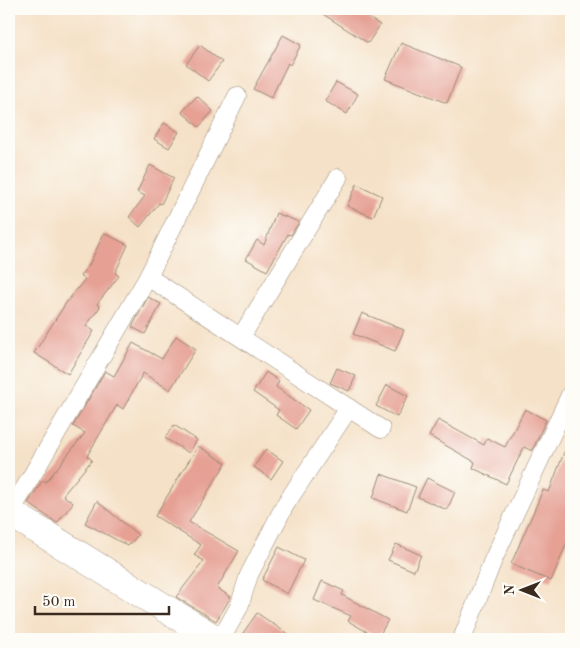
<svg xmlns="http://www.w3.org/2000/svg" width="580" height="648" viewBox="0 0 580 648" font-family="'Old Standard TT',serif">
  <style>
    .building { fill: #e6a094 }
    .lines { fill: none; stroke-linecap: round; stroke-linejoin: round }
    .street-casing { stroke: #988672; stroke-width: 19 }
    .primary-casing { stroke: #988672; stroke-width: 29 }
    .street { stroke: #fff; stroke-width: 18 }
    .primary { stroke: #fff; stroke-width: 28 }
  </style>
  <rect width="100%" height="100%" fill="#fdfcf7"/>
  <filter id="ink" filterUnits="userSpaceOnUse"><feTurbulence type="fractalNoise" baseFrequency=".02" numOctaves="2"/><feDisplacementMap in="SourceGraphic" scale="10" xChannelSelector="R" yChannelSelector="G"/><feConvolveMatrix kernelMatrix="1 2 1 2 8 2 1 2 1" color-interpolation-filters="sRGB"/></filter>
  <filter id="wash" filterUnits="userSpaceOnUse"><feTurbulence type="fractalNoise" baseFrequency=".0096" numOctaves="4" result="noise"/><feDisplacementMap in="SourceGraphic" scale="20" xChannelSelector="R" yChannelSelector="G"/><feGaussianBlur stdDeviation="1.12" result="paint"/><feColorMatrix in="noise" values="0 0 0 0 0 0 0 0 0 0 0 0 0 0 0 0 0 1.4 0 .05"/><feComposite in="paint" operator="in"/></filter>
  <g filter="url(#wash)">
    <rect width="100%" height="100%" fill="#f5e1c7"/>
    <g id="blocks">
      <g class="building">
        <polygon points="315,9 354,9 380,25 368,43"/>
        <polygon points="283,35 301,45 290,65 288,63 271,98 253,89"/>
        <polygon points="401,43 461,67 447,103 385,79"/>
        <polygon points="200,45 222,62 208,81 186,64"/>
        <polygon points="336,82 358,94 347,114 325,101"/>
        <polygon points="197,96 213,111 199,127 182,112"/>
        <polygon points="164,123 179,132 169,148 154,139"/>
        <polygon points="150,165 174,178 161,204 159,203 140,227 129,217 145,196 137,192"/>
        <polygon points="357,184 382,196 373,217 347,206"/>
        <polygon points="276,213 299,222 291,235 288,234 267,271 246,259 257,240 264,245"/>
        <polygon points="104,233 128,245 115,273 119,276 97,304 100,307 86,326 94,331 68,374 34,353 66,303 85,279 80,276 89,265"/>
        <polygon points="148,297 161,304 145,334 132,327"/>
        <polygon points="362,313 404,330 395,351 353,334"/>
        <polygon points="176,336 196,349 170,390 143,373 123,409 117,405 87,456 92,460 63,495 73,503 57,523 28,503 43,480 46,482 85,433 73,426 105,371 114,376 133,343 162,359"/>
        <polygon points="337,368 356,376 349,391 330,383"/>
        <polygon points="266,372 279,381 276,387 309,410 296,429 276,415 279,410 253,392"/>
        <polygon points="387,385 408,396 397,417 376,406"/>
        <polygon points="525,409 546,420 532,451 524,447 506,484 473,468 475,462 429,436 438,420 484,445 487,438 505,447"/>
        <polygon points="174,425 197,440 189,453 165,438"/>
        <polygon points="570,437 571,541 568,540 551,581 511,564 543,490 549,492"/>
        <polygon points="198,446 226,463 189,522 239,551 217,588 231,597 216,621 176,597 204,561 194,555 201,545 155,516"/>
        <polygon points="266,449 283,461 271,479 254,467"/>
        <polygon points="381,474 416,487 407,511 373,498"/>
        <polygon points="427,478 455,492 447,510 418,497"/>
        <polygon points="97,501 138,535 128,546 85,523"/>
        <polygon points="396,544 421,555 414,571 388,560"/>
        <polygon points="279,547 304,560 287,594 262,580"/>
        <polygon points="322,581 344,591 342,595 388,620 378,638 348,621 351,616 314,600"/>
        <polygon points="257,613 295,639 252,639 243,633"/>
      </g>
    </g>
  </g>
  <g filter="url(#ink)">
    <use href="#blocks" fill-opacity="0" stroke="#988672" stroke-width="1"/>
    <g class="lines">
      <g class="street-casing">
        <g id="street">
          <polyline points="148,277 381,429"/>
          <polyline points="241,337 338,178"/>
          <polyline points="10,513 148,277 237,96"/>
          <polyline points="221,639 239,607 249,575 285,505 349,408"/>
          <polyline points="462,639 493,560 571,393"/>
        </g>
      </g>
      <g class="primary-casing">
        <polyline id="primary" points="9,512 215,639"/>
      </g>
      <use href="#street" class="street"/>
      <use href="#primary" class="primary"/>
    </g>
  </g>
  <rect width="580" height="648" fill="none" stroke="#fdfcf7" stroke-width="30"/>
  <g transform="translate(522 590) rotate(270)" stroke="#fdfcf7" stroke-width="4" paint-order="stroke">
  <path d="M0-4L9 19L0 12L-9 19Z" fill="#3b2a1e"/>
  <text y="-8" font-size="14" font-weight="bold" text-anchor="middle" fill="#3b2a1e">N</text>
  </g>
  <path d="M35 606v8h134v-8" fill="none" stroke="#3b2a1e" stroke-width="2.5"/>
  <text x="42" y="606" font-size="15" fill="#3b2a1e" stroke="#fdfcf7" stroke-width="4" paint-order="stroke">50 m</text>
</svg>
